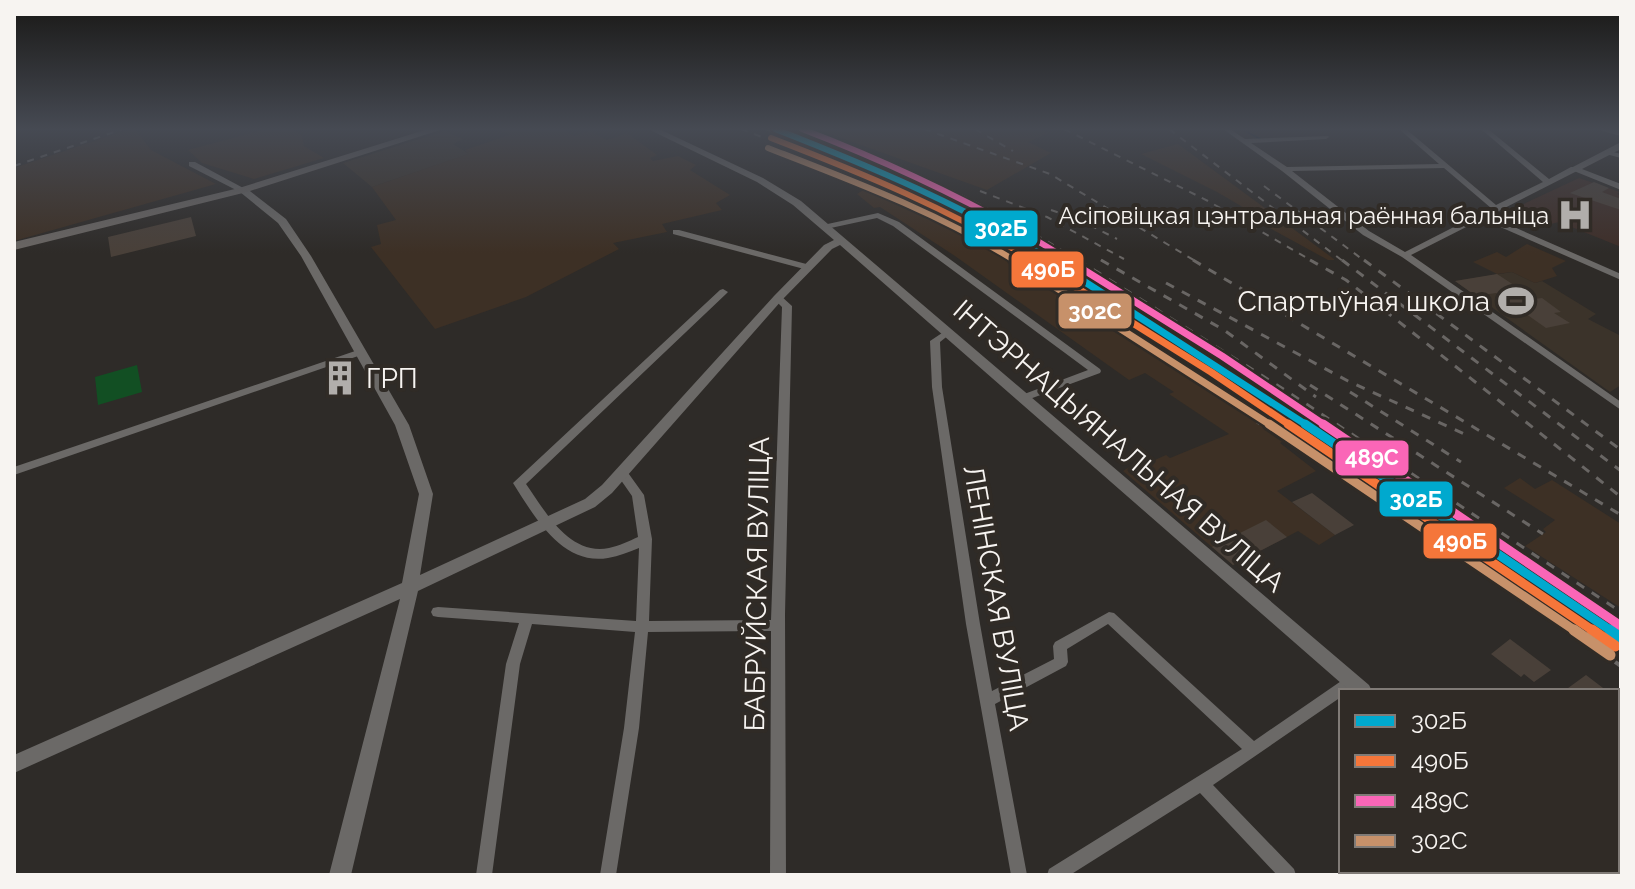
<svg xmlns="http://www.w3.org/2000/svg" width="1635" height="889" viewBox="0 0 1635 889" font-family="Raleway,sans-serif">
  <style>
    .built { fill: #3b332a }
    .industrial { fill: #3d3025 }
    .medical { fill: #3e2e28 }
    .green { fill: #124f23 }
    .lines { fill: none; stroke-linecap: round; stroke-linejoin: round }
    .stream { stroke: #041a39; stroke-width: 2 }
    .building { fill: #494039 }
    .minor { fill: #6b6967; fill-rule: evenodd }
    .tertiary { fill: #6b6967; fill-rule: evenodd }
    .secondary { fill: #6a6663; fill-rule: evenodd }
    .primary { fill: #6a615f; fill-rule: evenodd }
    .rail-far2 { stroke: #696664; stroke-width: 2; stroke-dasharray: 7 7; stroke-linecap: butt }
    .rail-far1 { stroke: #696664; stroke-width: 3; stroke-dasharray: 9 9; stroke-linecap: butt }
    .rail { stroke: #696664; stroke-width: 4; stroke-dasharray: 14 14; stroke-linecap: butt }
    .rail-1-far3-casing { stroke: #302b26; stroke-width: 10 }
    .rail-1-far2-casing { stroke: #302b26; stroke-width: 12 }
    .rail-1-far1-casing { stroke: #302b26; stroke-width: 15 }
    .rail-1-casing { stroke: #302b26; stroke-width: 17 }
    .rail-2-far3-casing { stroke: #302b26; stroke-width: 10 }
    .rail-2-far2-casing { stroke: #302b26; stroke-width: 12 }
    .rail-2-far1-casing { stroke: #302b26; stroke-width: 15 }
    .rail-2-casing { stroke: #302b26; stroke-width: 17 }
    .rail-3-far2-casing { stroke: #302b26; stroke-width: 10 }
    .rail-3-far1-casing { stroke: #302b26; stroke-width: 12 }
    .rail-3-casing { stroke: #302b26; stroke-width: 15 }
    .rail-4-far3-casing { stroke: #302b26; stroke-width: 10 }
    .rail-4-far2-casing { stroke: #302b26; stroke-width: 12 }
    .rail-4-far1-casing { stroke: #302b26; stroke-width: 15 }
    .rail-4-casing { stroke: #302b26; stroke-width: 17 }
    .rail-1-far3 { stroke: #00a9ce; stroke-width: 6 }
    .rail-1-far2 { stroke: #00a9ce; stroke-width: 7 }
    .rail-1-far1 { stroke: #00a9ce; stroke-width: 9 }
    .rail-1 { stroke: #00a9ce; stroke-width: 11 }
    .rail-2-far3 { stroke: #f5763a; stroke-width: 6 }
    .rail-2-far2 { stroke: #f5763a; stroke-width: 7 }
    .rail-2-far1 { stroke: #f5763a; stroke-width: 9 }
    .rail-2 { stroke: #f5763a; stroke-width: 11 }
    .rail-3-far2 { stroke: #fa66b7; stroke-width: 6 }
    .rail-3-far1 { stroke: #fa66b7; stroke-width: 7 }
    .rail-3 { stroke: #fa66b7; stroke-width: 9 }
    .rail-4-far3 { stroke: #c7916a; stroke-width: 6 }
    .rail-4-far2 { stroke: #c7916a; stroke-width: 7 }
    .rail-4-far1 { stroke: #c7916a; stroke-width: 9 }
    .rail-4 { stroke: #c7916a; stroke-width: 11 }
    .labels { text-anchor: middle; dominant-baseline: central; stroke-width: 8; stroke-linejoin: round; paint-order: stroke }
    .far-poi-label { font-size: 24px; fill: #f7f4f1; stroke: #302b26; text-anchor: end }
    .poi-label { font-size: 28px; fill: #f7f4f1; stroke: #302b26; text-anchor: end }
    .street-label { font-size: 28px; fill: #f7f4f1; stroke: #302b26 }
    .line-badge { stroke: #302b26; stroke-width: 3 }
    .badge-label { font-size: 22px; text-anchor: middle; font-weight: bold; fill: #fff }
  </style>
  <rect width="100%" height="100%" fill="#2e2b28"/>
  <g class="built">
    <polygon points="445,131 463,139 453,144 469,154 372,187 343,163"/>
    <polygon points="1512,272 1535,283 1542,281 1596,314 1588,319 1621,336 1621,385 1610,392 1455,281"/>
  </g>
  <g class="industrial">
    <polygon points="130,129 135,129 151,150 216,184 14,241 14,168"/>
    <polygon points="266,129 292,129 302,136 304,146 324,158 254,179 202,163 188,150"/>
    <polygon points="499,129 563,129 574,136 590,131 607,140 627,133 657,155 650,158 653,161 678,156 696,165 690,170 730,195 716,203 722,210 662,224 667,232 613,243 619,249 526,297 435,329 371,247 381,244 377,225 396,220 372,187 468,154 465,150 509,135"/>
    <polygon points="816,129 1041,129 1047,134 1028,142 1051,153 987,190"/>
    <polygon points="1178,144 1334,259 1334,260 1328,260 1255,220 1257,218 1241,206 1217,192 1141,154"/>
    <polygon points="866,188 933,212 982,236 1093,311 1102,308 1287,439 1280,443 1316,471 1277,491 1335,535 1319,545 1298,531 1233,565 1123,471 1132,465 1139,467 1166,455 1170,458 1229,434 1169,394 1174,392 1145,373 1129,380 955,256 880,207 874,208 857,194"/>
    <polygon points="1527,244 1566,261 1552,268 1557,276 1535,283 1512,272 1497,274 1473,262 1497,252 1506,257"/>
    <polygon points="1520,478 1535,489 1552,480 1621,524 1621,608 1525,546 1546,532 1543,529 1555,520 1504,488"/>
  </g>
  <polygon class="medical" points="1579,178 1620,192 1617,194 1621,196 1621,247 1559,222 1551,224 1513,209"/>
  <polygon class="green" points="137,365 142,392 98,405 95,377"/>
  <g class="lines">
    <polyline class="stream" points="1242,129 1260,139"/>
  </g>
  <g class="building">
    <polygon points="1594,182 1609,188 1602,192 1621,199 1621,210 1570,193"/>
    <polygon points="191,217 196,236 111,257 108,237"/>
    <polygon points="1497,274 1535,299 1542,298 1561,312 1554,313 1570,323 1546,328 1496,293 1476,296 1455,281"/>
    <polygon points="1312,493 1354,525 1335,535 1292,502"/>
    <polygon points="1266,520 1287,537 1233,565 1212,547"/>
    <polygon points="1510,639 1551,670 1534,682 1524,674 1521,677 1491,654"/>
    <polygon points="1586,675 1607,691 1564,691"/>
  </g>
  <g class="lines">
    <g class="minor">
      <path d="M 1223,129 L 1230,129 L 1245,139 L 1328,136 L 1329,137 L 1326,139 L 1251,143 L 1287,167 L 1439,164 L 1399,129 L 1406,129 L 1496,205 L 1543,182 L 1481,129 L 1488,129 L 1549,179 L 1571,167 L 1577,167 L 1577,171 L 1489,216 L 1621,274 L 1621,280 L 1482,219 L 1411,255 L 1621,402 L 1621,410 L 1402,257 L 1363,235 L 1282,171 ZM 1444,168 L 1491,208 L 1405,252 L 1369,231 L 1292,171 Z"/>
      <polygon points="1606,150 1621,154 1621,158 1606,154"/>
      <polygon points="189,162 195,162 247,190 240,192 189,166"/>
      <polygon points="878,213 899,222 1100,369 1101,371 1100,373 1027,400 1019,400 1018,398 1019,396 1088,370 893,226 877,218 826,229 822,227 823,225"/>
      <polygon points="673,230 679,230 810,265 811,267 807,270 804,269 673,234"/>
      <path d="M 723,289 L 728,292 L 726,294 L 526,484 C 545,511 569,556 609,548 C 619,546 629,541 638,537 L 632,496 L 616,473 L 618,470 L 626,470 L 644,495 L 652,539 L 649,621 L 771,620 L 782,307 L 773,298 L 775,296 L 781,296 L 792,306 L 785,614 L 786,875 L 770,875 L 771,631 L 648,632 L 639,728 L 616,875 L 600,875 L 624,728 L 635,632 L 532,624 L 520,664 L 492,875 L 476,875 L 506,664 L 519,623 L 438,617 L 433,616 L 431,612 L 433,608 L 438,607 L 636,621 L 639,548 C 629,552 619,556 608,558 C 562,566 534,516 513,483 L 720,290 Z"/>
      <path d="M 945,331 L 950,334 L 940,342 L 942,387 L 980,624 L 992,691 L 1054,659 L 1053,646 L 1055,642 L 1109,612 L 1114,613 L 1254,741 L 1347,677 L 1352,675 L 1357,677 L 1359,681 C 1355,689 1349,691 1341,691 L 1341,697 L 1213,785 L 1294,869 L 1296,875 L 1277,875 L 1200,793 L 1070,875 L 1047,875 L 1049,869 L 1242,749 L 1108,624 L 1067,649 L 1068,662 L 1066,666 L 995,704 L 1027,875 L 1011,875 L 966,624 L 932,387 L 930,341 Z"/>
      <polygon points="361,349 366,352 364,354 14,475 14,467"/>
    </g>
    <g class="tertiary">
      <polygon points="648,129 659,129 763,178 801,201 1369,685 1372,691 1350,691 840,245 832,249 782,300 612,493 595,507 418,591 351,875 329,875 400,599 14,773 14,755 402,583 419,494 395,425 301,256 278,223 240,192 240,188 246,188 286,219 311,256 409,425 433,494 420,575 585,499 602,485 774,296 824,245 834,240 793,205 757,182"/>
      <polygon points="1621,142 1621,149 1582,169 1621,184 1621,190 1569,169"/>
      <polygon points="1562,871 1587,871 1589,875 1564,875"/>
    </g>
    <polygon class="secondary" points="428,129 443,129 247,192 14,250 14,242 239,188"/>
    <polygon class="primary" points="1600,129 1621,130 1621,136 1602,131"/>
    <g class="rail-far2">
      <polyline points="741,129 775,142"/>
      <polyline points="766,129 893,181 1046,262"/>
      <path d="M 807,129 C 905,167 991,205 1081,262"/>
      <polyline points="924,129 1050,174 1197,262"/>
      <polyline points="975,129 1013,151"/>
      <polyline points="1064,129 1208,201 1314,262"/>
      <polyline points="1169,129 1344,262"/>
      <polyline points="14,166 123,129"/>
      <polyline points="1264,186 1366,262"/>
      <polyline points="980,191 1047,217 1124,259"/>
      <polyline points="1051,210 1078,219 1117,239"/>
      <polyline points="1101,260 1104,262"/>
    </g>
    <g class="rail-far1">
      <polyline points="1043,260 1090,288 1595,632"/>
      <polyline points="1078,260 1285,390 1621,612"/>
      <polyline points="1101,260 1224,330 1316,397"/>
      <polyline points="1193,260 1621,515"/>
      <polyline points="1310,260 1346,280 1621,497"/>
      <polyline points="1342,260 1621,471"/>
      <polyline points="1364,260 1621,450"/>
      <polyline points="1166,283 1348,381 1469,436"/>
      <polyline points="1126,327 1260,424"/>
      <polyline points="1310,385 1543,534"/>
      <polyline points="1350,392 1461,462"/>
      <polyline points="1264,393 1325,430"/>
      <polyline points="1315,425 1621,630"/>
      <polyline points="1430,534 1572,632"/>
    </g>
    <g class="rail">
      <polyline points="1569,630 1621,666"/>
      <polyline points="1592,630 1621,650"/>
    </g>
    <g class="rail-1-far3-casing">
      <path id="rail-1-far3" d="M 775,129 C 872,167 965,206 1054,262"/>
    </g>
    <g class="rail-1-far2-casing">
      <polyline id="rail-1-far2" points="1051,260 1308,426"/>
    </g>
    <g class="rail-1-far1-casing">
      <polyline id="rail-1-far1" points="1305,424 1613,632"/>
    </g>
    <g class="rail-1-casing">
      <polyline id="rail-1" points="1610,630 1621,638"/>
    </g>
    <g class="rail-2-far3-casing">
      <path id="rail-2-far3" d="M 771,138 C 862,173 952,210 1035,262"/>
    </g>
    <g class="rail-2-far2-casing">
      <polyline id="rail-2-far2" points="1032,260 1211,372 1291,426"/>
    </g>
    <g class="rail-2-far1-casing">
      <polyline id="rail-2-far1" points="1288,424 1595,632"/>
    </g>
    <g class="rail-2-casing">
      <polyline id="rail-2" points="1592,630 1615,646"/>
    </g>
    <g class="rail-3-far2-casing">
      <path id="rail-3-far2" d="M 802,129 C 898,166 985,207 1072,262"/>
    </g>
    <g class="rail-3-far1-casing">
      <polyline id="rail-3-far1" points="1068,260 1222,356 1326,426"/>
    </g>
    <g class="rail-3-casing">
      <polyline id="rail-3" points="1323,424 1621,626"/>
    </g>
    <g class="rail-4-far3-casing">
      <path id="rail-4-far3" d="M 768,148 C 853,181 939,213 1017,262"/>
    </g>
    <g class="rail-4-far2-casing">
      <polyline id="rail-4-far2" points="1013,260 1272,426"/>
    </g>
    <g class="rail-4-far1-casing">
      <polyline id="rail-4-far1" points="1269,424 1577,632"/>
    </g>
    <g class="rail-4-casing">
      <polyline id="rail-4" points="1574,630 1610,655"/>
    </g>
    <use href="#rail-1-far3" class="rail-1-far3"/>
    <use href="#rail-1-far2" class="rail-1-far2"/>
    <use href="#rail-1-far1" class="rail-1-far1"/>
    <use href="#rail-1" class="rail-1"/>
    <use href="#rail-2-far3" class="rail-2-far3"/>
    <use href="#rail-2-far2" class="rail-2-far2"/>
    <use href="#rail-2-far1" class="rail-2-far1"/>
    <use href="#rail-2" class="rail-2"/>
    <use href="#rail-3-far2" class="rail-3-far2"/>
    <use href="#rail-3-far1" class="rail-3-far1"/>
    <use href="#rail-3" class="rail-3"/>
    <use href="#rail-4-far3" class="rail-4-far3"/>
    <use href="#rail-4-far2" class="rail-4-far2"/>
    <use href="#rail-4-far1" class="rail-4-far1"/>
    <use href="#rail-4" class="rail-4"/>
  </g>
  <linearGradient id="sky" x2="0" y2="1"><stop stop-color="#191816"/><stop offset="0.51" stop-color="#464a53"/><stop offset="1" stop-color="#464a53" stop-opacity="0"/></linearGradient>
  <rect width="1635" height="253" fill="url(#sky)"/>
  <defs>
    <g id="hospital-bare" transform="scale(2.76)"><path d="M-5-5h3v3.5h4V-5h3V5h-3V1.5h-4V5h-3Z" fill="#b1aeab" stroke="#302b26" stroke-width="2.5" paint-order="stroke"/></g>
    <g id="stadium-bare" transform="scale(2.76)"><path d="M0-5a6.5 5 0 1 0 0 10a6.5 5 0 1 0 0-10ZM-3.5-1.8h7v3.6h-7Z" fill="#b1aeab" stroke="#302b26" stroke-width="2.5" paint-order="stroke"/></g>
    <g id="building-bare" transform="scale(2.76)"><path d="M-4-6H4V6H1V3H-1V6H-4ZM-2.5-4.3h1.7v1.8h-1.7ZM.8-4.3h1.7v1.8H.8ZM-2.5-1h1.7V.8h-1.7ZM.8-1h1.7V.8H.8Z" fill="#b1aeab" stroke="#302b26" stroke-width="2.5" paint-order="stroke"/></g>
  </defs>
  <g fill-rule="evenodd">
    <use href="#hospital-bare" x="1575" y="215"/>
    <use href="#stadium-bare" x="1516" y="301"/>
    <use href="#building-bare" x="340" y="378"/>
  </g>
  <g class="labels">
    <g class="far-poi-label">
      <text x="1549" y="215">Асіповіцкая цэнтральная раённая бальніца</text>
    </g>
    <g class="poi-label">
      <text x="1490" y="301">Спартыўная школа</text>
      <text x="366" y="378" text-anchor="start">ГРП</text>
    </g>
    <g class="street-label">
      <text transform="translate(1119 446) rotate(41)">ІНТЭРНАЦЫЯНАЛЬНАЯ ВУЛІЦА</text>
      <text transform="translate(757 584) rotate(-89)">БАБРУЙСКАЯ ВУЛІЦА</text>
      <text transform="translate(996 598) rotate(80)">ЛЕНІНСКАЯ ВУЛІЦА</text>
    </g>
  </g>
  <g class="line-badge">
    <rect x="963" y="209" width="76" height="39" rx="8" fill="#00a9ce"/>
    <rect x="1010" y="250" width="75" height="39" rx="8" fill="#f5763a"/>
    <rect x="1057" y="292" width="76" height="38" rx="8" fill="#c7916a"/>
    <rect x="1334" y="439" width="76" height="38" rx="8" fill="#fa66b7"/>
    <rect x="1378" y="480" width="76" height="38" rx="8" fill="#00a9ce"/>
    <rect x="1422" y="522" width="76" height="38" rx="8" fill="#f5763a"/>
  </g>
  <g class="badge-label">
    <text x="1001" y="236">302Б</text>
    <text x="1048" y="277">490Б</text>
    <text x="1095" y="319">302С</text>
    <text x="1372" y="465">489С</text>
    <text x="1416" y="507">302Б</text>
    <text x="1460" y="549">490Б</text>
  </g>
  <rect width="1635" height="889" fill="none" stroke="#f7f4f1" stroke-width="32"/>
  <rect x="1339" y="689" width="280" height="184" fill="#302b26" stroke="#807b77" stroke-width="2"/>
  <rect x="1355" y="715" width="40" height="12" fill="#00a9ce" stroke="#807b77" stroke-width="2"/>
  <text x="1411" y="729" font-size="24" fill="#f7f4f1">302Б</text>
  <rect x="1355" y="755" width="40" height="12" fill="#f5763a" stroke="#807b77" stroke-width="2"/>
  <text x="1411" y="769" font-size="24" fill="#f7f4f1">490Б</text>
  <rect x="1355" y="795" width="40" height="12" fill="#fa66b7" stroke="#807b77" stroke-width="2"/>
  <text x="1411" y="809" font-size="24" fill="#f7f4f1">489С</text>
  <rect x="1355" y="835" width="40" height="12" fill="#c7916a" stroke="#807b77" stroke-width="2"/>
  <text x="1411" y="849" font-size="24" fill="#f7f4f1">302С</text>
</svg>
